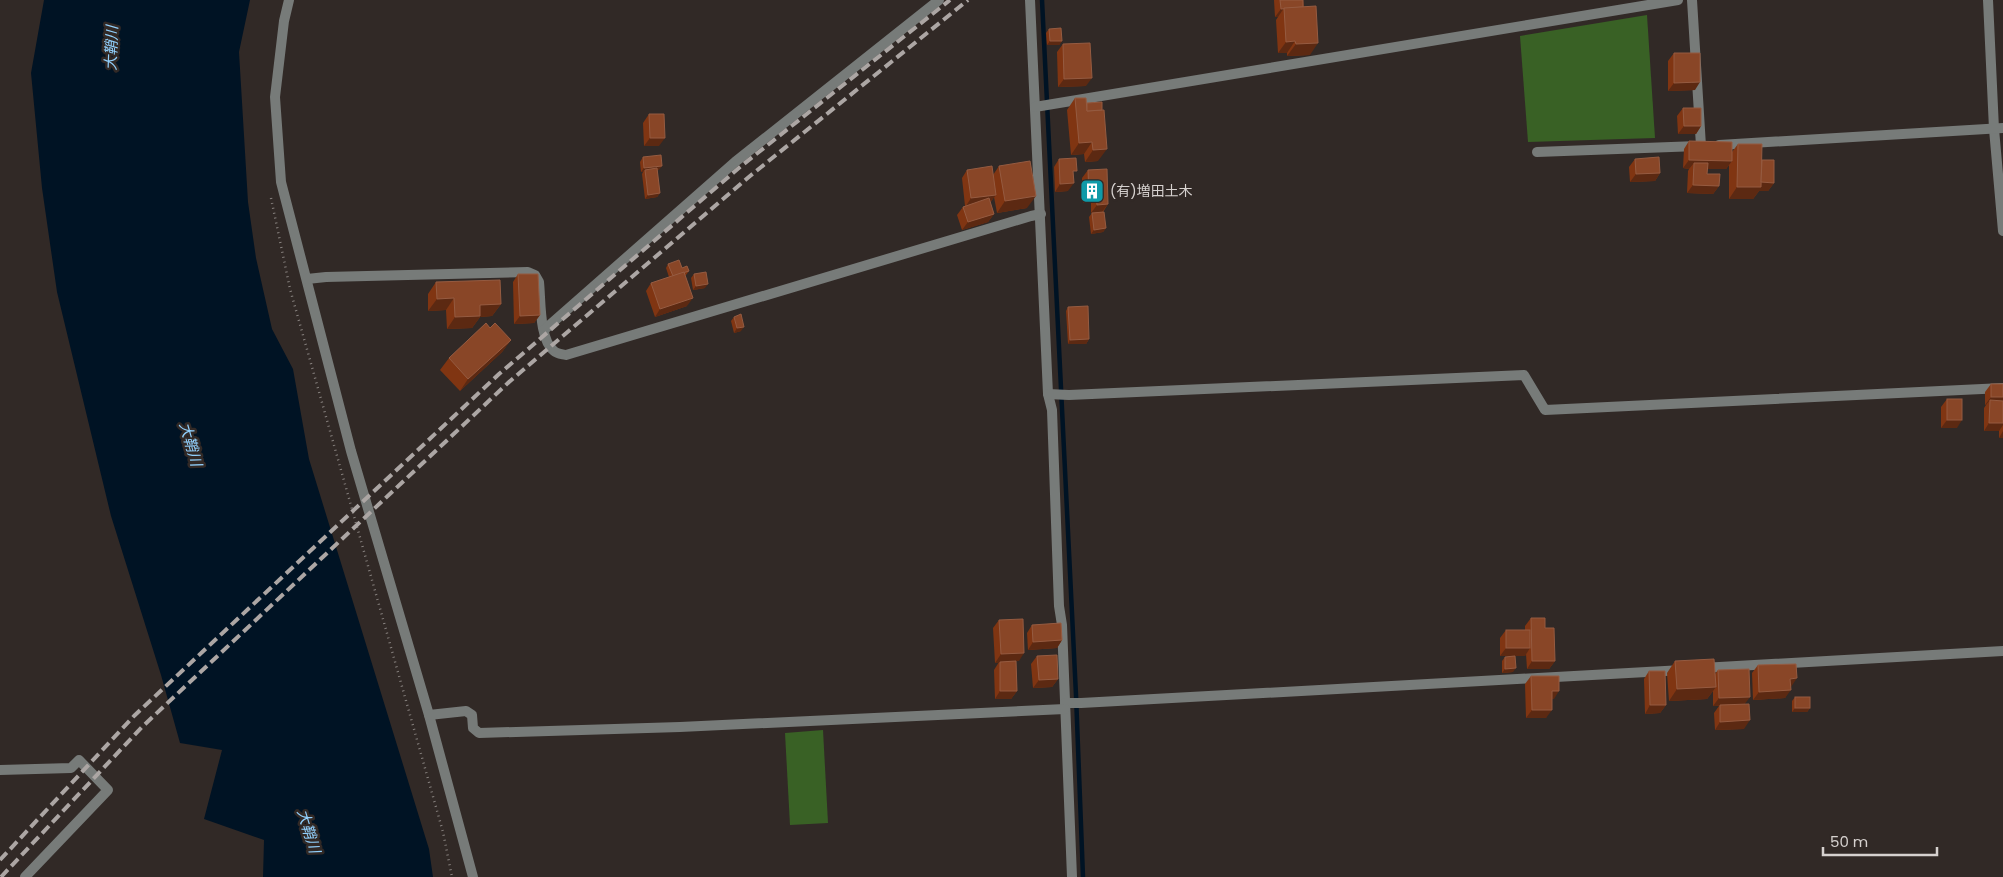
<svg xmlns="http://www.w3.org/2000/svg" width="2003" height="877" viewBox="0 0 2003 877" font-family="Poppins,'Noto Sans JP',sans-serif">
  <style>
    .green { fill: #396125 }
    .water { fill: #001324 }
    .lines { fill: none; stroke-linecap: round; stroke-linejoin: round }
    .stream { stroke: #001324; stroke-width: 4.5 }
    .path { stroke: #857f7c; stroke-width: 2.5; stroke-dasharray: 1 4; stroke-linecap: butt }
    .minor { stroke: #777b79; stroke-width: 10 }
    .rail { stroke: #aca6a4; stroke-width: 4; stroke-dasharray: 10 5; stroke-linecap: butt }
    .wall { fill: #803512 }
    .shaded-wall { fill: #5c2912 }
    .building { fill: #894627; stroke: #955b41 }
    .labels { text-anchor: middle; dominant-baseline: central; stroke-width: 5; stroke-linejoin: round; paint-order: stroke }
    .poi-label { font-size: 14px; fill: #d6d1cf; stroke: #312926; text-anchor: start }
    .water-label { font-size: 15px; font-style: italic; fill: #91d0fd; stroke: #312926 }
  </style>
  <rect width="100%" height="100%" fill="#312926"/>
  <g class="green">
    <polygon points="1647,15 1655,138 1528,142 1520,36"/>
    <polygon points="823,730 828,823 790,825 785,733"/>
  </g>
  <polygon class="water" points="44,0 250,0 239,52 248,202 256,258 272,329 293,369 309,459 429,849 433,877 263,877 264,840 204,819 222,750 180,743 161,675 111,516 57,292 42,188 31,73"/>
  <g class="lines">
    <polyline class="stream" points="1042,0 1076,695 1083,877"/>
    <polyline class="path" points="271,198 290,289 443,832 452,877"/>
    <g class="minor">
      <polyline points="289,0 284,21 275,97 281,182 351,451 429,715 473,877"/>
      <polyline points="1030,0 1048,394 1052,410 1059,606 1062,625 1072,877"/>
      <polyline points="1692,0 1701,146"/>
      <polyline points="1988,0 1994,129 2003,231"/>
      <polyline points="1035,107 1678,0"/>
      <polyline points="1719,145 2003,128"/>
      <polyline points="1537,152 1698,146"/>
      <path d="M 307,279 L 326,277 L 528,272 L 535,275 L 539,282 C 541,300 539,340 554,351 C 557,354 562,354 566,355 L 1031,216 L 1041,214"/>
      <polyline points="544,330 735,162 939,0"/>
      <polyline points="1048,394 1069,395 1524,375 1545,410 2003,388"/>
      <polyline points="1702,668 2003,651"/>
      <polyline points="1065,703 1081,703 1683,670"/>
      <polyline points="429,715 466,711 472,715 473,728 479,733 680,727 1065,709"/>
      <polyline points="0,770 71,768 79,760 108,790 25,877"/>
    </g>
    <g class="rail">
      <polyline points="0,860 134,716 499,374 740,167 950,0"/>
      <polyline points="1,877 142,727 509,382 750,176 968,0"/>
    </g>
  </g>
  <g class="wall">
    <polygon points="1274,0 1303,0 1310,55 1287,56 1287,53 1278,53 1276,20 1278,17 1275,17"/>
    <polygon points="1049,29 1062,41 1059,45 1047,45 1046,33"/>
    <polygon points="1063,44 1086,86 1058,87 1057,52"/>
    <polygon points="1674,53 1695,90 1668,91 1668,61"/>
    <polygon points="1075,98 1086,104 1098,161 1085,162 1084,154 1071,155 1067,110"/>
    <polygon points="1683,108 1701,126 1696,134 1678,134 1677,116"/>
    <polygon points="649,114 659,146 644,146 643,123"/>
    <polygon points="1689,141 1732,152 1738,144 1762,160 1774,183 1768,191 1759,191 1753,199 1729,199 1729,165 1726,169 1707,169 1707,174 1719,186 1713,194 1687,193 1688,171 1689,169 1683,168 1684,149"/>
    <polygon points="643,157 659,170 657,170 660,193 657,197 645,199 642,174 643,172 641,172 640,162"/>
    <polygon points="1059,159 1068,191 1055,192 1054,167"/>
    <polygon points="1635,159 1660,173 1655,181 1630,182 1629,167"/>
    <polygon points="999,166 1027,208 997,213 994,197 990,203 994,214 988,222 962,230 957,215 963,207 965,206 962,178 967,170 993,175"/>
    <polygon points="1088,170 1108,204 1103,212 1106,228 1103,232 1091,234 1089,217 1092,213 1097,212 1091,213 1091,203 1083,203 1082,178"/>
    <polygon points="668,264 689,271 686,275 685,275 687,306 655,317 646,291 651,283 669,277 666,268"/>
    <polygon points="518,274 540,315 534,323 514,324 513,282"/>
    <polygon points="694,274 705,288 693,290 691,278"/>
    <polygon points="436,282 501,304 492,316 480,317 472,328 447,329 446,310 428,311 428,294"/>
    <polygon points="1068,307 1089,339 1086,344 1068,344 1066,311"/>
    <polygon points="734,317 741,331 734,333 731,321"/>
    <polygon points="490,328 511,340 502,352 460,391 440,370 449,358"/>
    <polygon points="1991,384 2003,384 2003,438 1999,438 1999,431 1984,431 1984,408 1986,405 1985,405 1985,392"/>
    <polygon points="1947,399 1957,428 1941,428 1941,407"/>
    <polygon points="1531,618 1545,628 1555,661 1549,669 1527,669 1526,654 1525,656 1515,656 1513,672 1502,673 1502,661 1505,657 1514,656 1500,656 1500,638 1506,630 1525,630 1525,626"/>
    <polygon points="999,620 1019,661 1016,661 1017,691 1011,699 995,699 994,670 999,662 995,663 993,628"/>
    <polygon points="1032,625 1062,640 1057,648 1028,650 1027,633"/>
    <polygon points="1037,656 1058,679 1052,687 1033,688 1031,664"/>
    <polygon points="1675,661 1715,674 1718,670 1745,704 1744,729 1715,730 1714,713 1719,706 1713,706 1713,691 1707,699 1669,701 1667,673"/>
    <polygon points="1758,665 1791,687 1785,698 1753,700 1752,673"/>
    <polygon points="1649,671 1666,705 1660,713 1645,714 1644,679"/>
    <polygon points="1531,676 1554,699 1552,699 1546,718 1526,718 1525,684"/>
    <polygon points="1795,697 1810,708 1807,712 1792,712 1792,701"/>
  </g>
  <g class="shaded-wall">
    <polygon points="1284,8 1278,17 1275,17 1281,9"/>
    <polygon points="1050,41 1062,41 1059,45 1047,45"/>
    <polygon points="1295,41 1287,53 1278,53 1286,42"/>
    <polygon points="1318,43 1310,55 1287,56 1296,44"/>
    <polygon points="1092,78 1086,86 1058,87 1064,79"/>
    <polygon points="1700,82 1695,90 1668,91 1674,83"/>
    <polygon points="1684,126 1701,126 1696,134 1678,134"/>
    <polygon points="650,138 665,138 659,146 644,146"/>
    <polygon points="1092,142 1084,154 1071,155 1079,143"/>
    <polygon points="1107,149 1098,161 1085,162 1093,150"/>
    <polygon points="1689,160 1732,161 1726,169 1693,169 1694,163 1689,169 1683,168"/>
    <polygon points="662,166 659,170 645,172 645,170 643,172 641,172 644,168"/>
    <polygon points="1660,173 1655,181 1630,182 1636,174"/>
    <polygon points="1760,182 1774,183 1768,191 1759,191 1753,199 1729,199 1737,187"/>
    <polygon points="1074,183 1068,191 1055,192 1060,184"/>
    <polygon points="1693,185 1719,186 1713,194 1687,193"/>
    <polygon points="660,193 657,197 645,199 648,195"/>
    <polygon points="996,195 990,203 966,206 971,198"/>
    <polygon points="1089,195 1096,195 1091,203 1083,203"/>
    <polygon points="1036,196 1027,208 997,213 1005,201"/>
    <polygon points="1108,204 1102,212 1091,213 1097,205"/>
    <polygon points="994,214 988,222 962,230 968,222"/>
    <polygon points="1106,228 1103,232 1091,234 1094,230"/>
    <polygon points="708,284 705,288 693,290 696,286"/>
    <polygon points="454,298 446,310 428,311 437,299"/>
    <polygon points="693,298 687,306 655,317 660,309"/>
    <polygon points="501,304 492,316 480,317 472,328 447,329 455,317 480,305"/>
    <polygon points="540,315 534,323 514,324 520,316"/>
    <polygon points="744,327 741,331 734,333 737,328"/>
    <polygon points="1089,339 1086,344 1068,344 1070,340"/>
    <polygon points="511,340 502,352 460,391 468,379"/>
    <polygon points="1991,397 2003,397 2003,405 1990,400 1986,405 1985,405"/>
    <polygon points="1947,420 1962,420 1957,428 1941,428"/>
    <polygon points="1989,423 2003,423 2003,425 1999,431 1984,431"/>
    <polygon points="2003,431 2003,438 1999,438"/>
    <polygon points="1062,640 1057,648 1028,650 1033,642"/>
    <polygon points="1506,648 1530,648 1525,656 1500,656"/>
    <polygon points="1024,653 1019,661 995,663 1001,654"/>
    <polygon points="1532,661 1555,661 1549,669 1527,669"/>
    <polygon points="1516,668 1513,672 1502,673 1505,669"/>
    <polygon points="1797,678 1791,687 1785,687 1790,679"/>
    <polygon points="1058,679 1052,687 1033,688 1039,680"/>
    <polygon points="1716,687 1707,699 1669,701 1677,689"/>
    <polygon points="1791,690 1785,698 1753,700 1759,692"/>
    <polygon points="1000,691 1017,691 1011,699 995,699"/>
    <polygon points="1552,691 1559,691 1554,699 1546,699"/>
    <polygon points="1750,697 1744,705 1713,706 1719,698"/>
    <polygon points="1650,705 1666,705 1660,713 1645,714"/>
    <polygon points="1795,708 1810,708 1807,712 1792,712"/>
    <polygon points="1532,710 1552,710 1546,718 1526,718"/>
    <polygon points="1750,720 1744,729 1715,730 1720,722"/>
  </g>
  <g class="building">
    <polygon points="1280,0 1303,0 1303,7 1281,9"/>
    <polygon points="1316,6 1318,43 1296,44 1295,41 1286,42 1284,8"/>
    <polygon points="1061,28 1062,41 1050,41 1049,29"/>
    <polygon points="1090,43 1092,78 1064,79 1063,44"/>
    <polygon points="1674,53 1700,53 1700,82 1674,83"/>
    <polygon points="1075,98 1086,98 1087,111 1104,110 1107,149 1093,150 1092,142 1079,143"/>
    <polygon points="1102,102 1102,110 1087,111 1087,103"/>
    <polygon points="1683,108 1701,108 1701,126 1684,126"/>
    <polygon points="649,114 664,114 665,138 650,138"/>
    <polygon points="1689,141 1732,142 1732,161 1689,160"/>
    <polygon points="1738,144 1762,144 1761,187 1737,187"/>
    <polygon points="661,155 662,166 644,168 643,157"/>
    <polygon points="1659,157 1660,173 1636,174 1635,159"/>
    <polygon points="1076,158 1077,171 1073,171 1074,183 1060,184 1059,159"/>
    <polygon points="1762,160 1774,160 1774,183 1761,182"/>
    <polygon points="1030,161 1036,196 1005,201 999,166"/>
    <polygon points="1694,163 1708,163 1707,174 1720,174 1719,186 1693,185"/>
    <polygon points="992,166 996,195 971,198 967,170"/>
    <polygon points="657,168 660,193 648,195 645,170"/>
    <polygon points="1107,169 1108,204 1097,205 1096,195 1089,195 1088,170"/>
    <polygon points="989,198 994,214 968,222 963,207"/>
    <polygon points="1104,212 1106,228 1094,230 1092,213"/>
    <polygon points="679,260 682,268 687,266 689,271 673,276 668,264"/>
    <polygon points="684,272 693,298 660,309 651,283"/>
    <polygon points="706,272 708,284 696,286 694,274"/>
    <polygon points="518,274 538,274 540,315 520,316"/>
    <polygon points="500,280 501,304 480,305 480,316 455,317 454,298 437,299 436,282"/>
    <polygon points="1088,306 1089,339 1070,340 1068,307"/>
    <polygon points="741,314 744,327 737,328 734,317"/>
    <polygon points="486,323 490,328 495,323 511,340 468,379 449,358"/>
    <rect x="1991" y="384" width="12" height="13"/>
    <rect x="1947" y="399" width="15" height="21"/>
    <polygon points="1990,400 2003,401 2003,423 1989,423"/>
    <polygon points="1531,618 1545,618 1545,628 1554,628 1555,661 1532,661"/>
    <polygon points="1023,619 1024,653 1001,654 999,620"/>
    <polygon points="1061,623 1062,640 1033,642 1032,625"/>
    <rect x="1506" y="630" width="24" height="18"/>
    <polygon points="1057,655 1058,679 1039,680 1037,656"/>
    <polygon points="1515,656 1516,668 1505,669 1505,657"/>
    <polygon points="1714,659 1716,687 1677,689 1675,661"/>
    <polygon points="1016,661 1017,691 1000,691 1000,662"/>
    <polygon points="1796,664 1797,678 1790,679 1791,690 1759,692 1758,665"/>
    <polygon points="1749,669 1750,697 1719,698 1718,670"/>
    <polygon points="1649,671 1665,671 1666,705 1650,705"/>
    <polygon points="1531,676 1559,676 1559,691 1552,691 1552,710 1532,710"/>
    <rect x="1795" y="697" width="15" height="11"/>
    <polygon points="1749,704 1750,720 1720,722 1720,705"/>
  </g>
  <defs>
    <g id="building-square" transform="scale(1.25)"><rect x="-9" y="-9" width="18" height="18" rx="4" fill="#0f9aa8" stroke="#312926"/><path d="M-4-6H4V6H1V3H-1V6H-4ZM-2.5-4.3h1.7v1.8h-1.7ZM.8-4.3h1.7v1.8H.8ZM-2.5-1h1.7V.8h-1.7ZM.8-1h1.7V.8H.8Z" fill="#fff"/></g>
  </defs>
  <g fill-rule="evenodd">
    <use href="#building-square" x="1092" y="191"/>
  </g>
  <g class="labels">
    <g class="poi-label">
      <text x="1110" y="191">(有)増田土木</text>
    </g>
    <g class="water-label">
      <text transform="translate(111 48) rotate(-88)">大鞘川</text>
      <text transform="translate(191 444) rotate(74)">大鞘川</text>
      <text transform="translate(309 831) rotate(73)">大鞘川</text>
    </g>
  </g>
  <path d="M1823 847v8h114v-8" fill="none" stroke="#d6d1cf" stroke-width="2.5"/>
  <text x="1830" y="847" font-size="15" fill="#d6d1cf" stroke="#312926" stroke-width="4" paint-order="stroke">50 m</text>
</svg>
